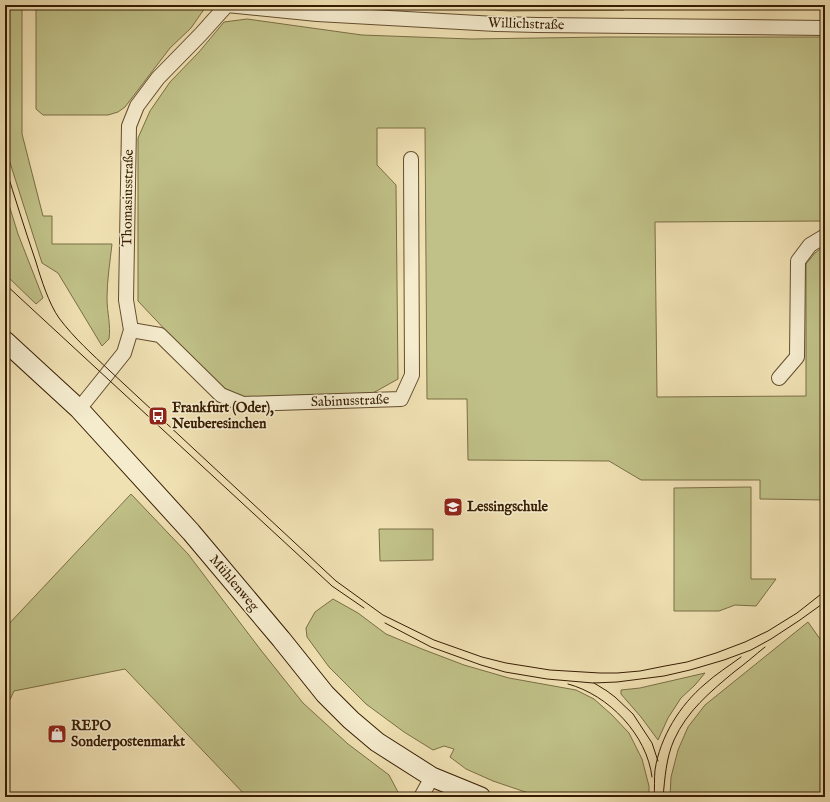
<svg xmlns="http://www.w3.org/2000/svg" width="830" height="802" viewBox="0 0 830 802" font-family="'IM FELL English',serif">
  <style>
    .green { fill: #c0c188; stroke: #7b6e45 }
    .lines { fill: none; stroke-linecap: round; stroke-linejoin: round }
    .street-casing { stroke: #644d2e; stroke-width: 16 }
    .secondary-casing { stroke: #361c02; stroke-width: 21 }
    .street { stroke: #f5ecce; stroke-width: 14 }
    .secondary { stroke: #f5ecce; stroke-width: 19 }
    .tram { stroke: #361c02; stroke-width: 1 }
    .labels { text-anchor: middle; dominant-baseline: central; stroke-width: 3.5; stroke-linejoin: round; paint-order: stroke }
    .street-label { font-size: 14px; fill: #361c02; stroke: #f5ecce }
    .poi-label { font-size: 14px; font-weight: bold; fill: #361c02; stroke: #f5ecce; text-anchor: start }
  </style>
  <rect width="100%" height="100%" fill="#f0e1b3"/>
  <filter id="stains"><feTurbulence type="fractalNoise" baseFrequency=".005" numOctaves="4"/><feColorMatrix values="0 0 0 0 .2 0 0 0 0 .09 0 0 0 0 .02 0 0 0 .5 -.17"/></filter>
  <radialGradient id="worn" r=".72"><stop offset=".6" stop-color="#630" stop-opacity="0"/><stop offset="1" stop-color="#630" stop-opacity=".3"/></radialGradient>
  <g class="green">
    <path d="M 5,5 L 22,5 L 22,134 L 43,216 L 52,216 L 52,244 L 112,244 C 110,262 107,280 107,298 C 107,312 111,325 109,339 L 102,346 L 58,273 L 42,263 L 5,147 Z"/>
    <polygon points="36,5 207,5 191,28 170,48 125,107 118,112 108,115 43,115 36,109"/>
    <polygon points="413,5 624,5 624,10 509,11"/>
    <rect x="636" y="5" width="189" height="2"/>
    <polygon points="247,19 362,35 471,39 607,37 825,37 825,221 655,222 657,397 806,396 806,264 815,253 825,245 825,500 760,499 760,480 641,480 609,461 468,460 467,399 427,399 425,128 377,128 377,165 396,185 398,379 373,393 244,397 227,390 202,369 138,301 138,138 150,111 170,82 199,52 224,22"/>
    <polygon points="5,192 18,234 43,298 36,304 8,277 5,273"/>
    <polygon points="751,487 751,579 776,579 756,606 735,605 719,611 674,611 674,488"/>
    <polygon points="131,494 188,554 260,649 303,703 348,744 389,775 399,794 398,797 247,797 125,669 14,691 5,710 5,628"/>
    <polygon points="379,529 433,529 433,560 380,561"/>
    <polygon points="333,599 358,613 386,634 422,649 464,665 509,678 576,690 594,699 612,715 629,733 642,759 649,786 649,797 540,797 493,781 466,769 450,757 454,749 444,746 433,750 404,732 366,704 329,667 307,637 306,628 315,612"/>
    <polygon points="808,622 825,646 825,797 670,797 671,777 678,750 688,727 705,705"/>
    <polygon points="705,673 695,685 681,698 668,718 658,740 641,717 621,694 621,690 640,688"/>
  </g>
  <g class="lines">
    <g class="street-casing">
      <g id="street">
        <polyline points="227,5 317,14 496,24 537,25 825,28"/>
        <polyline points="131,330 160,335 221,395 243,404 401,399 412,375 411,159"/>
        <polyline points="779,378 797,357 798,261 810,245 825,236"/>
        <polyline points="79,409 124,353 131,330 126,300 129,126 137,106 158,78 201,34 227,5"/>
        <polyline points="421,797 432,777"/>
      </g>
    </g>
    <g class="secondary-casing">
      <polyline id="secondary" points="5,341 79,409 191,532 281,639 325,694 351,720 377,742 432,777 481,797"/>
    </g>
    <use href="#street" class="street"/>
    <use href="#secondary" class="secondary"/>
    <g class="tram">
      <path d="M 5,166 C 15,198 25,230 36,262 C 41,279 49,304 59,318 C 74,338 92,354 110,371 L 336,581 L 383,615 L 434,640 L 482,657 L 506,663 L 550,670 L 600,673 L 617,673 L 640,671 L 665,666 L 687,662 L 716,653 L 745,642 L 768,631 L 797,613 L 825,591"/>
      <polyline points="5,284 332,586 364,608"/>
      <polyline points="385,623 431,647 481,665 505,672 547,679 593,683 617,682 664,676 690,670 724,660 751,650 771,639 800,620 825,602"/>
      <polyline points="594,683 607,691 615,697 633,714 652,743 658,761"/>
      <path d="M 568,684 C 609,695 647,735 652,777"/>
      <path d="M 654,797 C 655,788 654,779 655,770 C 660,737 680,705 705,684 C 716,674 729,666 741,657"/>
      <path d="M 663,797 C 665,778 666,758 674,740 C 687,711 710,692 734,672 C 745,664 755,655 765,647"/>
    </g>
  </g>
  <defs>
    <g id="bus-square" transform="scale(1)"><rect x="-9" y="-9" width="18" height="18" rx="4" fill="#8f2418" stroke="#f5ecce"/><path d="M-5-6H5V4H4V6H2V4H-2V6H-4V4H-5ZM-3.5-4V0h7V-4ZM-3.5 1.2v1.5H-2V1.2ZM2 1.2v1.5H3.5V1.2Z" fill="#fff"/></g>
    <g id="school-square" transform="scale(1)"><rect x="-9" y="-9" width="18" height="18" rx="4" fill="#8f2418" stroke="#f5ecce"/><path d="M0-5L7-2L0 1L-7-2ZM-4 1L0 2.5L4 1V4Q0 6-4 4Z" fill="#fff"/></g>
    <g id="shop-square" transform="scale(1)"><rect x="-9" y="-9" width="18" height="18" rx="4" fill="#8f2418" stroke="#f5ecce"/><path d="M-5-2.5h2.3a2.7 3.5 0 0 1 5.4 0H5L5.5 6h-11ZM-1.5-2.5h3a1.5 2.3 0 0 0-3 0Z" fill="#fff"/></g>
  </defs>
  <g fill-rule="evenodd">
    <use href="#bus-square" x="158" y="416"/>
    <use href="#school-square" x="453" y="507"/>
    <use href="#shop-square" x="57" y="734"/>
  </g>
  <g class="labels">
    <g class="street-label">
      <text transform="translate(526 24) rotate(2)">Willichstraße</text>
      <text transform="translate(128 198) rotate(-89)">Thomasiusstraße</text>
      <text transform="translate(350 401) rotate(-2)">Sabinusstraße</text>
      <text transform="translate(234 583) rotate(50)">Mühlenweg</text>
    </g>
    <g class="poi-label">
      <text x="172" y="408">Frankfurt (Oder),<tspan x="172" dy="16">Neuberesinchen</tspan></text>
      <text x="467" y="507">Lessingschule</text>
      <text x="71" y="726">REPO<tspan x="71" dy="16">Sonderpostenmarkt</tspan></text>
    </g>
  </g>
  <rect width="830" height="802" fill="none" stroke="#f0e1b3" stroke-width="20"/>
  <rect x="6" y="6" width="818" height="790" fill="none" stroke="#361c02" stroke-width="2"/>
  <rect x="10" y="10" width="810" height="782" fill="none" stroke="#361c02"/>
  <rect width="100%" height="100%" filter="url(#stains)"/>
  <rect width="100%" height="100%" fill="url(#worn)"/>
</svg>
